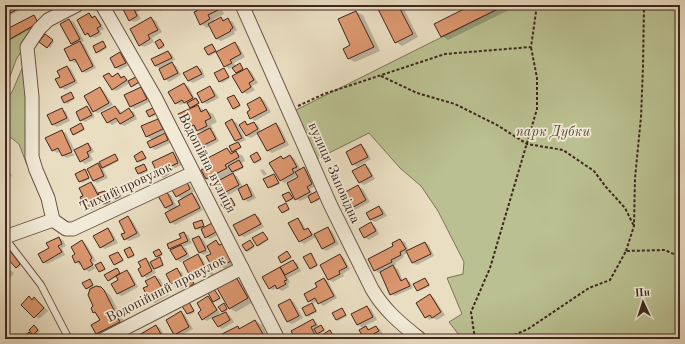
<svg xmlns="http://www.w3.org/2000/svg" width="685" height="344" viewBox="0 0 685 344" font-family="'Old Standard TT',serif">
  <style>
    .green { fill: #bac091; stroke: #7c7458 }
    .shadow { fill: #0003 }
    .building { fill: #dc976f; stroke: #3f271e }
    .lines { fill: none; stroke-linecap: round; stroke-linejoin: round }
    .lane-casing { stroke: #6a5547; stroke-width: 8 }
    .street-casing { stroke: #6a5547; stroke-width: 15 }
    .path { stroke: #3f271e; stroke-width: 2; stroke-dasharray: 3 2; stroke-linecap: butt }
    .lane { stroke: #f1ead7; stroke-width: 6 }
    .street { stroke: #f1ead7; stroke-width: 13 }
    .labels { text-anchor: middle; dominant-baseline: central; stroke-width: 3.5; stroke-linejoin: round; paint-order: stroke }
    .park-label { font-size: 14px; font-style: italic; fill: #5e4d3b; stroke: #f1ead7 }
    .street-label { font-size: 14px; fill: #3f271e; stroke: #f1ead7 }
  </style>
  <rect width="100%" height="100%" fill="#eadec2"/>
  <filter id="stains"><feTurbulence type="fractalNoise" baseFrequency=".005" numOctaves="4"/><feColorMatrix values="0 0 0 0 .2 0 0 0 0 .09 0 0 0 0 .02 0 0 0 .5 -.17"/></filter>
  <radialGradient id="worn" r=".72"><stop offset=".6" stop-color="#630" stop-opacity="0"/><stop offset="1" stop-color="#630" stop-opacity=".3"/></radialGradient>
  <g class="green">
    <polygon points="506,5 680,5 680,339 462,339 449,322 462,314 447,278 463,274 464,262 438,211 421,186 400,168 369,133 315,160 292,112"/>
    <polygon points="38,23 16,60 5,90 5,42"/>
    <polygon points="23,66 36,178 27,165 19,144 5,133 5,103 13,90"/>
  </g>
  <g class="shadow">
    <polygon points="6,5 29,5 5,18 5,6"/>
    <polygon points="51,5 64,5 55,12"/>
    <polygon points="123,5 146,5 147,7 137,12 141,19 134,22 130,20"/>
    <polygon points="156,5 166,5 167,7 160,11"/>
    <polygon points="195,5 216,5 221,8 224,14 214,19 215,21 221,18 226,21 228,20 233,22 237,30 234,32 235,34 221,41 217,39 210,26 207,28 201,24 198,11"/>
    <polygon points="377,5 402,5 418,37 402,46 396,42"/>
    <polygon points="474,5 514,5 515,7 448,40 442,36"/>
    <polygon points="356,12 363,15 380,51 355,62 349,59"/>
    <polygon points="89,14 99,20 104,29 100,31 102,34 95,38 85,34"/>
    <polygon points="34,16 40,24 5,43 5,32"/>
    <polygon points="151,18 156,21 162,32 152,38 154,42 144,47 140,45"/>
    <polygon points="69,20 74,22 84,41 81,43 84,44 96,68 86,73 82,71 77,62 75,63 71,60 74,45 72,43 62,24"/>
    <polygon points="47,36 54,42 50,48 41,42"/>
    <polygon points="160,40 165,46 162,49 160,48"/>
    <polygon points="103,42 107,48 99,53 97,52"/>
    <polygon points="235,43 239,46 245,57 234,63 236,67 240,65 244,70 247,69 251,71 258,83 252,86 255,90 247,94 243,92 238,74 233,67 229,69 225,66"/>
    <polygon points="212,45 217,52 210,56 208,55"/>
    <polygon points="168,52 172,54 175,60 171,62 176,66 181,75 169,82 165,79 161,69 155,66"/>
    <polygon points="120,53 124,56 129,65 120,70 116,68 111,58"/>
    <polygon points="67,67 71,69 78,83 65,90 61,87 62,77"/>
    <polygon points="197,67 202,69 205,77 193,83 188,81"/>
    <polygon points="224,69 230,78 222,83 216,74"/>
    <polygon points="109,74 114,77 118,74 129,81 136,78 140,83 133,87 130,83 116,91 112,89"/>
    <polygon points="184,84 189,87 195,99 198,100 200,104 197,105 205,111 206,110 213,114 217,122 211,125 213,129 212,130 214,131 219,141 203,150 199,147 203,132 198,130 192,132 186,128 193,108 185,103 180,105 176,103"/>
    <polygon points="210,87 214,90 219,98 207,104 203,102"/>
    <polygon points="100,88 104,91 113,105 98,113 91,110 95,117 85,122 81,120 87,107 93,111"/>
    <polygon points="141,88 145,90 151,101 135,109 131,107 125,96"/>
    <polygon points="71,93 75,99 67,104 62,97"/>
    <polygon points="234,96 241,106 235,110 234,109"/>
    <polygon points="260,98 264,100 271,112 255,121 251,118"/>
    <polygon points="115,107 119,109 122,114 129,110 134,112 137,119 124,126 120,124 119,121 112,125 107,122"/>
    <polygon points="62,109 66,112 70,121 57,127 53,125"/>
    <polygon points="148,111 159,113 152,117"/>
    <polygon points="158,120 162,122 167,131 159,135 160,137 165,134 169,137 172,142 155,150 151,147 153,140 147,137 142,127"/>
    <polygon points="232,120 237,123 246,140 239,143 242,148 235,152 243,156 245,161 242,163 244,168 232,174 237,176 243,187 247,185 251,188 256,198 248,202 244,199 239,189 227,196 223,193 216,181 213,182 207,179 203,170 208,167 227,149 233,152 230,147 239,142 235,141"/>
    <polygon points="245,122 250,125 254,123 258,125 261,132 276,124 280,127 289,145 272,153 268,151 259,133 251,138 246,136"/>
    <polygon points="81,124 85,130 75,135 73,134"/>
    <polygon points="62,131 66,133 75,151 88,144 92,147 94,152 90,154 93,160 85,164 81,161 77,153 69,148 68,150 75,155 67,158 63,156 61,151 57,153 52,150"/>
    <polygon points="361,146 365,148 371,159 357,167 353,164"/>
    <polygon points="142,152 147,159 140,162 138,161"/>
    <polygon points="173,153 177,155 182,165 169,171 170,174 164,178 159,175"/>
    <polygon points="257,153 262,160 257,163 255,162"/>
    <polygon points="115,155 119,161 103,169 108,178 97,183 93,181 98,164 103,167"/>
    <polygon points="290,156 294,158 301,170 304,168 308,171 316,186 310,189 313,195 317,193 321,199 314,203 309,197 300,201 296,199 299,178 298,175 285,183 281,181 281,157 285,159"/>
    <polygon points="5,161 12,176 5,179"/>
    <polygon points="144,165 148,171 141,175 136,169"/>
    <polygon points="365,165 369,168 375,179 364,185 359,182"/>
    <polygon points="263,169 267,174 264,176 260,170"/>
    <polygon points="85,170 90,179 82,183 76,174"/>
    <polygon points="274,175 280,184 271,188 269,187"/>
    <polygon points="91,183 95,186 99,194 104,192 106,193 111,202 106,205 104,204 91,210 87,208 82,198 84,196"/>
    <polygon points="187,184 191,186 194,192 191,193 196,197 203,210 175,225 171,222 171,211 165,208 167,193 171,195 177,207 181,205 182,199 177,196"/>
    <polygon points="358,187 363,189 370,202 355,210 350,208"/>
    <polygon points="116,188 122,197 117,199 115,198"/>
    <polygon points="289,193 294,199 288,202 286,201"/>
    <polygon points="231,199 236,206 227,210 226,209"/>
    <polygon points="286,204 290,210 284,213 282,212"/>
    <polygon points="379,207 383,209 387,216 375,222 371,220 367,213"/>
    <polygon points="255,215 259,217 264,227 244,237 240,235"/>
    <polygon points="128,218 132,220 141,236 129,241 125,239"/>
    <polygon points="298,219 302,222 306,230 308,229 312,232 314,235 328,228 332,231 339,244 326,251 322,248 316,237 304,244 300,241"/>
    <polygon points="201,221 203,222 205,228 212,224 220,234 210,239 206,237 201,228 198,230 196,229 194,224"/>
    <polygon points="371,224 375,226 379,234 369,240 364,237"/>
    <polygon points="108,229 112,232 118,243 105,249 101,247"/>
    <polygon points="184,233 188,235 192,243 183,247 186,248 190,257 180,262 176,259 173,250 170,248 182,238"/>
    <polygon points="263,233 269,240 259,246 257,245"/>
    <polygon points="199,237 203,239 207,246 216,242 226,247 235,263 225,269 221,266 219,263 215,265 211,263 208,257 212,254 211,251 202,246 201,248 209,252 204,255 200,253"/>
    <polygon points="59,238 63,240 66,246 62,248 65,255 47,264 43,262 50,249"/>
    <polygon points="400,240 405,242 409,251 425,243 429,245 434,256 417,265 412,263 407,253 403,255 404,257 395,263 396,265 393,266 398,269 403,281 406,279 410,282 413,288 395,296 391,294 381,272 379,273 375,270"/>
    <polygon points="82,241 86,244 96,261 93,262 95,265 89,262 88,263 96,268 89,272 85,269 82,264 80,265 76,262 77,255"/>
    <polygon points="250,242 255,247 248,252 246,251"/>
    <polygon points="130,248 135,256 131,258 129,257"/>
    <polygon points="159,250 163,255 158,258 154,252"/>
    <polygon points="287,252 292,258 283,263 282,262"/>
    <polygon points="11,253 21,266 18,268 16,267"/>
    <polygon points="118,253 124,261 116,265 114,264"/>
    <polygon points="311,254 318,266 312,269 310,268"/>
    <polygon points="340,255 344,258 350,269 343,274 344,276 333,282 329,280 321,266"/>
    <polygon points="198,256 202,258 209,271 211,270 214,275 212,276 209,273 201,277 190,273"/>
    <polygon points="160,258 164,266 156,269 153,267 156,273 147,278 143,276 142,268 146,259 150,263"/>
    <polygon points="293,261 297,263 301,271 288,278 290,282 288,284 289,287 282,291 277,288 273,290 269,288 264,277"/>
    <polygon points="101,263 106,270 101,272 100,271"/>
    <polygon points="5,266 14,273 5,285"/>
    <polygon points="117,269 121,274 127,271 131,274 138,287 122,296 118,294 120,280 118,276 110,281 108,280"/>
    <polygon points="177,270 182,272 185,279 190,276 192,277 195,284 191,287 188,285 181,289 172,283"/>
    <polygon points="155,277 160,279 169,295 155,303 151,300 144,289 149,286 147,282"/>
    <polygon points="236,279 243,282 253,302 236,312 229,308"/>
    <polygon points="324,279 328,281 337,298 323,306 318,301 312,304 317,312 308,317 303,308 313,303 309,301"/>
    <polygon points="425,279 430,286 419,291 417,290"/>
    <polygon points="89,280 95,288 101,288 110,295 126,326 103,337 96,333 101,321 98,314 94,312 94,307 89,293 92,288 88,289 86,288"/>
    <polygon points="214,290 221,299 216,302 214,301"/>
    <polygon points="430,295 434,298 445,315 437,320 433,318 430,320 426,317"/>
    <polygon points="29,298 38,301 48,311 39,319 22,304"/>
    <polygon points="208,298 212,300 220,313 207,321 203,319 203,310"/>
    <polygon points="290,300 294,302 303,318 292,324 288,322 280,306"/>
    <polygon points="189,303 195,312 190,315 183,306"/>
    <polygon points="224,304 228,310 224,313 230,316 234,322 222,329 218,326 225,313 222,312"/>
    <polygon points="367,307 371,309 377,320 364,326 371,330 376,327 380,329 383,334 372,339 365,338 364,328 358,325 353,314"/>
    <polygon points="342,309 347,316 338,321 337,320"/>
    <polygon points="181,312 185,315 193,329 179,337 175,334"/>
    <polygon points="255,321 262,325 269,339 223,339 238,327 241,329"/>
    <polygon points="313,321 317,323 319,327 323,327 325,331 319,334 316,332 318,337 316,339 296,339"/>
    <polygon points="156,326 160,328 166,339 142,339"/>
    <polygon points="36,327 40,331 36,335 30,330"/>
  </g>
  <g class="building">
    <polygon points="5,5 25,5 5,16"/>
    <polygon points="121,5 142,5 134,9 137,16 129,21"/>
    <polygon points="194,5 216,5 218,10 208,15 210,19 200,25 194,12 197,11"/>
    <polygon points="376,5 398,5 413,34 395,43"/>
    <polygon points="472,5 506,5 441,37 434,24"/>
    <polygon points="356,11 374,47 348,59 343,49 350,45 338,19"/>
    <polygon points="89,13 92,18 95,16 101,26 97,28 99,32 90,37 88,33 85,35 77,20"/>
    <polygon points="34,15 38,23 5,42 5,30"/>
    <polygon points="151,17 158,30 148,35 150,39 139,46 130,29"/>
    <polygon points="221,17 223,21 228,18 233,28 230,30 231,31 216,39 208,24"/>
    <polygon points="69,19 80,39 71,44 60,24"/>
    <polygon points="45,34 53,40 47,48 39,42"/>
    <polygon points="160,39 164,45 159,49 155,42"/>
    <polygon points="80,41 93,66 82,72 75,59 70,61 64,49"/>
    <polygon points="103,41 106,47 96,53 93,46"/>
    <polygon points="235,42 241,54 230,60 232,63 224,67 216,52"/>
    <polygon points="212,44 216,51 208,55 204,48"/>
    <polygon points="168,51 172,58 155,66 151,59"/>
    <polygon points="120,52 126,63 115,68 110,58"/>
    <polygon points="172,62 178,73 164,80 159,69"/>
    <polygon points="240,63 243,69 236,73 232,68"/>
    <polygon points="67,66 75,81 60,88 55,79 60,77 57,71"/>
    <polygon points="197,66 202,74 188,81 183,73"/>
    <polygon points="224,68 229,77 219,82 214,73"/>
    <polygon points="247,68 254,80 249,83 251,87 242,93 232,76"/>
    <polygon points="109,73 112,77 118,73 121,78 124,76 127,80 112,90 103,76"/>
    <polygon points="136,77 139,82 131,87 128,81"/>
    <polygon points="184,83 193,98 184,103 182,100 175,104 168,92"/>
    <polygon points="210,86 215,96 202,103 197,93"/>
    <polygon points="100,87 109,103 93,112 84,96"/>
    <polygon points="141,87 147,99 130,107 124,95"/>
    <polygon points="71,92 74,98 64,103 61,97"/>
    <polygon points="234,95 240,105 233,109 227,98"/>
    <polygon points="260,97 267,110 250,119 247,112 250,110 247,104"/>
    <polygon points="196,98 199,103 190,108 187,103"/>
    <polygon points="198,105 201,112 206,109 211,118 205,121 207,126 197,131 194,125 185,129 178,114"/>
    <polygon points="87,106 92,115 80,121 76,112"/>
    <polygon points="115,106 120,114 129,108 134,116 120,124 116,118 107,123 101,113"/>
    <polygon points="155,107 158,112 149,117 146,111"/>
    <polygon points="62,108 67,118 52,125 47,115"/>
    <polygon points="158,119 163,129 146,137 141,126"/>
    <polygon points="232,119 242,138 235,141 225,123"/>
    <polygon points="245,121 247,125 254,122 258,129 246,136 239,125"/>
    <polygon points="81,123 84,129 73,135 70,129"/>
    <polygon points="276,123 285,142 267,151 257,133"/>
    <polygon points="210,128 216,139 198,148 192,137"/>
    <polygon points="62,130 72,152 62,156 58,148 52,151 45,138"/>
    <polygon points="165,133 168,140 150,148 147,142"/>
    <polygon points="238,142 241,147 232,152 229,146"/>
    <polygon points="88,143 91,150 87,152 89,157 80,162 74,150"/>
    <polygon points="361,144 368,157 352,165 346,152"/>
    <polygon points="227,148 231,154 236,151 239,157 225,165 227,168 206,179 201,170 207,167 204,160"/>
    <polygon points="142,151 146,158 137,162 134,156"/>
    <polygon points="173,152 178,163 165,169 167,172 159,176 152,162"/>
    <polygon points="257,152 261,159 254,163 250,156"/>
    <polygon points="115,154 118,160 102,168 99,162"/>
    <polygon points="290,155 297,167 292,169 294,173 280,181 269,163 281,156 283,159"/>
    <polygon points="239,160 243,167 232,172 228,166"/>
    <polygon points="98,163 104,176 93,181 87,169"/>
    <polygon points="144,164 147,170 138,174 135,168"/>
    <polygon points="365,164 372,176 359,183 352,171"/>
    <polygon points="304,167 312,184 307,187 310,192 295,200 287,183 298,177 295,172"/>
    <polygon points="85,169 89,178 79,182 75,174"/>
    <polygon points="233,173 239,185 222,194 216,182"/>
    <polygon points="274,174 279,183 268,188 263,179"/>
    <polygon points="91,182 101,201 86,208 80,197 83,196 79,188"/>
    <polygon points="187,182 190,189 176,197 172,190"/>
    <polygon points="247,184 252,196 243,200 238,189"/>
    <polygon points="358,185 366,200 350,209 342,194"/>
    <polygon points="116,187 120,196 115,199 110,189"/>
    <polygon points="105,191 110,201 103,204 98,193"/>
    <polygon points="317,191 320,198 311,203 308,196"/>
    <polygon points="167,192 173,204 165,208 158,196"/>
    <polygon points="289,192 293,198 286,202 282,195"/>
    <polygon points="192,193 200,208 170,223 165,213 180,205 178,201"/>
    <polygon points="231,198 235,205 225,210 221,204"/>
    <polygon points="286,203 289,209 282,213 278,207"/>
    <polygon points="379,206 383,214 370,220 366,213"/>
    <polygon points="255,214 261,224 239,236 233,225"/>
    <polygon points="128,216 137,233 124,240 121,234 125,233 119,221"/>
    <polygon points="298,218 304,230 308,228 312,235 299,242 288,223"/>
    <polygon points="202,220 204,226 195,229 193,223"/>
    <polygon points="371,222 376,231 364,238 359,229"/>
    <polygon points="212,223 216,232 205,238 201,229"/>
    <polygon points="328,227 335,242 322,249 314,234"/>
    <polygon points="108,228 114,240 100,248 93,236"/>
    <polygon points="184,232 188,241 169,249 167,244 181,238 179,234"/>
    <polygon points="263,232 268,239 257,246 252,238"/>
    <polygon points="199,236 206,250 199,253 192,239"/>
    <polygon points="59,237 62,244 58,246 62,252 43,263 38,254 49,248 46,243"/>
    <polygon points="400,239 406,249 400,252 401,255 391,260 392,262 374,271 368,259 393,246 392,243"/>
    <polygon points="82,240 92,258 90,260 93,265 84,270 79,261 75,263 72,256 75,254 71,247"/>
    <polygon points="216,240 219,245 222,244 231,261 220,267 216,260 210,263 206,256 211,254 207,246"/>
    <polygon points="250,240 254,246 246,251 242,245"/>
    <polygon points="425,242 431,254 412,263 406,251"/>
    <polygon points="181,245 187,254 176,260 170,250"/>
    <polygon points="130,247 134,255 128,258 124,250"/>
    <polygon points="159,249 162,254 156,257 153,252"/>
    <polygon points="10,251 20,264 16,268 5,256 5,254"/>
    <polygon points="287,251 291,257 281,263 278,257"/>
    <polygon points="118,252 123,260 114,265 109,256"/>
    <polygon points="311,253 317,265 310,269 303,257"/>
    <polygon points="198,254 206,270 196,276 194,272 189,274 183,262"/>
    <polygon points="340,254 347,267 339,271 340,274 328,280 320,265"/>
    <polygon points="160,257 163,265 154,269 150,262"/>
    <polygon points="146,258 152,271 142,277 138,269 141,267 138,262"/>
    <polygon points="293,260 298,268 285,275 280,267"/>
    <polygon points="101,262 105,269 99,272 95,265"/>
    <polygon points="393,265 401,281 406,278 410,286 390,295 380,272"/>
    <polygon points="280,267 287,280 284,281 286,284 277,289 275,285 269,289 262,277"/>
    <polygon points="117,268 120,273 108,281 104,275"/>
    <polygon points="177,268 185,283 176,287 174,282 171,284 166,274"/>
    <polygon points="127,270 135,285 117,294 111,284 118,280 116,276"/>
    <polygon points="190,275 194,284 188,287 184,278"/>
    <polygon points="155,276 165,293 150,301 143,288 148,286 145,281"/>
    <polygon points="236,277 248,298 229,309 217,288"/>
    <polygon points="324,278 334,296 318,304 315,298 308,302 304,294 317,287 315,283"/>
    <polygon points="425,278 429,285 417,291 413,284"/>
    <polygon points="90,279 93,285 86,289 82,283"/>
    <polygon points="96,286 101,287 104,290 120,322 96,334 91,325 100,320 95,312 93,313 91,308 93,306 88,295 90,289"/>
    <polygon points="214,289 220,298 213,302 208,293"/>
    <polygon points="430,294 441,312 432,318 430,315 425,318 416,303"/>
    <polygon points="29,296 32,300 34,297 44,308 34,318 21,305"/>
    <polygon points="208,296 217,310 202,320 198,313 201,310 197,303"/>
    <polygon points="290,299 299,316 287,322 278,305"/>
    <polygon points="189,302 194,311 187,314 182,306"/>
    <polygon points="224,303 227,309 222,312 218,307"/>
    <polygon points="312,303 316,311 306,316 302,308"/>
    <polygon points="367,306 373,317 357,325 351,314"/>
    <polygon points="342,308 346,315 336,320 332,313"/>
    <polygon points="181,311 189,327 174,335 166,320"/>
    <polygon points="226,312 230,320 218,327 212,318"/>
    <polygon points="313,319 316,325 311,327 315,335 307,339 295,339 291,331"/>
    <polygon points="255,320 264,336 258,339 240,339 239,337 235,339 222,339 220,335 238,326 239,329"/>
    <polygon points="34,325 38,330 33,335 29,330"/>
    <polygon points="156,325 163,338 161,339 141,339 139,335"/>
    <polygon points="321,325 324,330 317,334 314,329"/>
    <polygon points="366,326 368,330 376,326 379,331 364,339 359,330"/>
    <polygon points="330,330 335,339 322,339 320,336"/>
    <polygon points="29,332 35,339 21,339"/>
  </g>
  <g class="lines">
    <g class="lane-casing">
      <polyline id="lane" points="5,238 41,285 69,339"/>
    </g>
    <g class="street-casing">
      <g id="street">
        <polyline points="77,5 48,20 39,29 27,47 32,97 32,157 36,170 48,198 53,220 66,229 73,229 193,173"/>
        <polyline points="102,5 155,97 278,339"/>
        <path d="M 242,5 L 330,204 L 372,289 C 384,310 401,324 420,339"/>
        <polyline points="5,237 53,220"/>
        <polyline points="104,339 242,268"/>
      </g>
    </g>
    <g class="path">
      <polyline points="381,76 417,93 455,104 497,125 527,144 563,150 594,171 606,187 625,208 634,226"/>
      <polyline points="298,106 324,94 445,54 531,47 537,5"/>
      <polyline points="626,251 634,226 635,178 641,117 643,67 644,5"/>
      <polyline points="475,339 471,312 490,268 537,109 537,78 531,47"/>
      <polyline points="505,339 528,329 589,288 610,280 626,251 665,250 680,257"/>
    </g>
    <use href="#lane" class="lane"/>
    <use href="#street" class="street"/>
  </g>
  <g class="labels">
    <g class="park-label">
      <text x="553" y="132">парк Дубки</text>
    </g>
    <g class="street-label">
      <text transform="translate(207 163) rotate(63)">Водопійна вулиця</text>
      <text transform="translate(334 173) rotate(66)">вулиця Заповідна</text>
      <text transform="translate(126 187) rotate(-25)">Тихий провулок</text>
      <text transform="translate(166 289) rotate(-27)">Водопійний провулок</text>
    </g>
  </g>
  <rect width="685" height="344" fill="none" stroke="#eadec2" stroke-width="20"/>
  <rect x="6" y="6" width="673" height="332" fill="none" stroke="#3f271e" stroke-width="2"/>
  <rect x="10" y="10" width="665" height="324" fill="none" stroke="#3f271e"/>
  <g transform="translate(643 302) rotate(356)" stroke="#f1ead7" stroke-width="3" paint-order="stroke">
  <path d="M0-3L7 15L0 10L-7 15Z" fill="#3f271e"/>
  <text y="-6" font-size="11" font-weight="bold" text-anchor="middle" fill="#3f271e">Пн</text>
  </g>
  <rect width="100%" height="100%" filter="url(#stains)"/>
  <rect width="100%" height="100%" fill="url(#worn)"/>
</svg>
